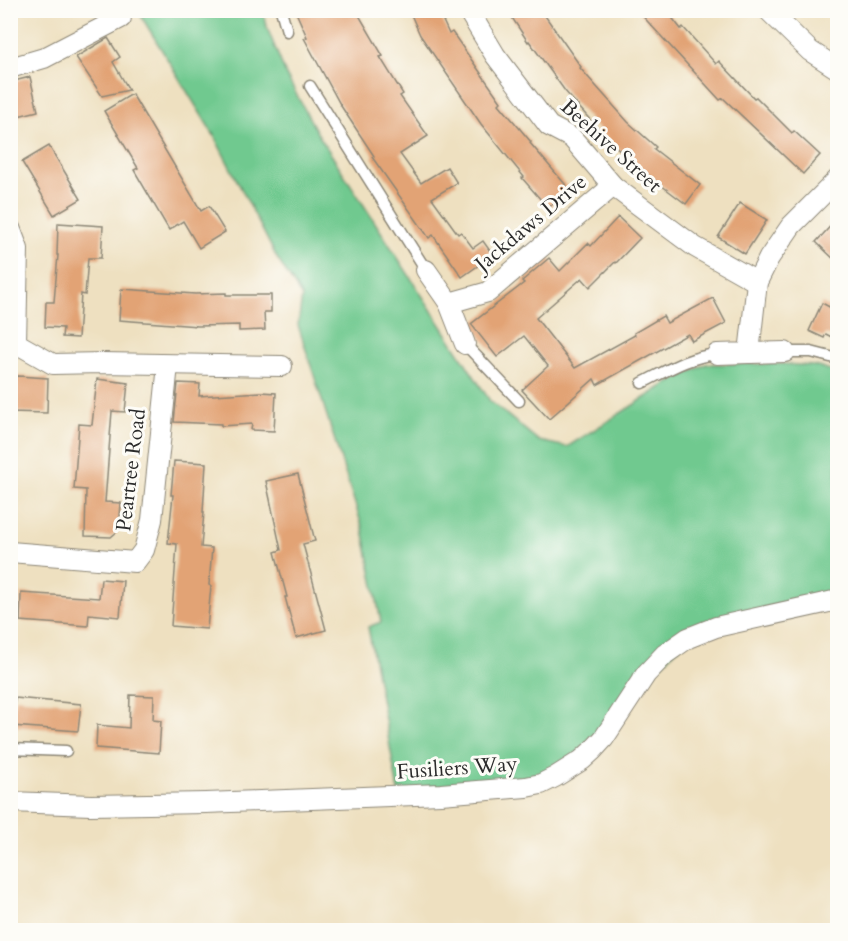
<svg xmlns="http://www.w3.org/2000/svg" width="848" height="941" viewBox="0 0 848 941" font-family="Cardo,serif">
  <style>
    .green { fill: #70c98f; stroke: #4e7a5d; stroke-width: 1.5 }
    .building { fill: #e2a375 }
    .lines { fill: none; stroke-linecap: round; stroke-linejoin: round }
    .service-casing { stroke: #8c8676; stroke-width: 13 }
    .minor-casing { stroke: #8c8676; stroke-width: 22 }
    .service { stroke: #fff; stroke-width: 10 }
    .minor { stroke: #fff; stroke-width: 20 }
    .labels { text-anchor: middle; dominant-baseline: central; stroke-width: 6; stroke-linejoin: round; paint-order: stroke }
    .street-label { font-size: 21px; fill: #2b2b2b; stroke: #fdfcf7 }
  </style>
  <rect width="100%" height="100%" fill="#fdfcf7"/>
  <filter id="ink" filterUnits="userSpaceOnUse"><feTurbulence type="fractalNoise" baseFrequency=".0167" numOctaves="2"/><feDisplacementMap in="SourceGraphic" scale="12" xChannelSelector="R" yChannelSelector="G"/><feConvolveMatrix kernelMatrix="1 2 1 2 8 2 1 2 1" color-interpolation-filters="sRGB"/></filter>
  <filter id="wash" filterUnits="userSpaceOnUse"><feTurbulence type="fractalNoise" baseFrequency=".008" numOctaves="4" result="noise"/><feDisplacementMap in="SourceGraphic" scale="24" xChannelSelector="R" yChannelSelector="G"/><feGaussianBlur stdDeviation="1.35" result="paint"/><feColorMatrix in="noise" values="0 0 0 0 0 0 0 0 0 0 0 0 0 0 0 0 0 1.4 0 .05"/><feComposite in="paint" operator="in"/></filter>
  <g filter="url(#wash)">
    <rect width="100%" height="100%" fill="#eee0c0"/>
    <polygon class="green" points="138,11 262,11 268,30 286,75 318,134 490,401 539,441 567,447 665,385 706,364 783,364 815,366 837,372 837,600 688,638 630,697 555,777 399,796 368,627 381,622 363,529 298,325 302,297 277,258 213,134"/>
    <g id="blocks">
      <g class="building">
        <polygon points="295,10 356,10 383,56 380,57 403,94 400,96 428,136 400,154 421,183 447,167 457,183 432,198 458,234 461,232 473,248 483,241 493,255 462,277 433,235 429,238 372,157 374,156 341,106 304,38 307,37"/>
        <polygon points="409,10 438,10 449,34 452,32 501,102 499,104 531,142 530,143 570,190 548,208 522,178 524,177 481,124 420,35"/>
        <polygon points="507,10 541,10 581,67 580,68 628,122 656,147 654,149 700,185 686,204 653,179 606,138 565,91 529,41 528,42"/>
        <polygon points="637,10 666,10 681,29 683,27 716,64 719,61 754,98 756,97 792,133 794,131 820,155 803,174 723,98 720,100"/>
        <polygon points="108,38 120,57 113,62 129,90 102,96 76,57"/>
        <polygon points="30,77 38,111 10,118 10,82"/>
        <polygon points="132,94 201,211 209,206 225,232 199,248 183,221 169,230 134,170 138,168 104,111"/>
        <polygon points="49,146 81,199 54,215 22,162"/>
        <polygon points="740,203 767,220 745,254 718,237"/>
        <polygon points="618,217 640,238 616,263 615,262 590,287 582,278 536,318 575,368 635,335 634,333 663,316 667,323 713,298 726,323 692,341 688,334 597,385 594,379 549,419 522,390 548,366 524,336 497,357 471,324 524,283 522,281 549,258 560,271 588,243 591,246"/>
        <polygon points="837,219 837,262 816,242"/>
        <polygon points="58,223 103,226 101,258 88,258 85,295 81,294 78,338 62,337 63,328 45,327 46,302 54,302 58,255 57,255"/>
        <polygon points="121,289 195,294 226,293 226,295 271,295 271,312 264,312 265,330 239,331 239,325 198,326 119,320"/>
        <polygon points="822,303 837,311 837,340 826,334 824,338 809,331"/>
        <polygon points="18,376 48,378 47,413 10,412 10,377"/>
        <polygon points="97,379 128,383 125,412 112,411 105,502 121,503 119,530 111,537 85,536 86,490 74,489 79,424 92,425"/>
        <polygon points="178,383 200,384 199,396 261,392 276,393 274,431 251,430 252,424 221,426 221,424 174,422"/>
        <polygon points="174,461 206,463 203,512 204,512 201,547 212,548 209,585 211,586 207,629 171,626 177,544 168,543 173,495 171,495"/>
        <polygon points="298,474 315,541 303,544 326,630 296,638 285,597 287,597 275,552 281,550 266,481"/>
        <polygon points="101,579 123,581 120,617 89,614 88,626 20,621 21,593 99,598"/>
        <polygon points="130,695 154,696 153,720 161,721 159,753 96,748 97,725 129,728"/>
        <polygon points="15,698 81,704 78,731 12,726"/>
      </g>
    </g>
  </g>
  <g filter="url(#ink)">
    <use href="#blocks" fill-opacity="0" stroke="#8c8676" stroke-width="1.5"/>
    <g class="lines">
      <g class="service-casing">
        <g id="service">
          <polyline points="281,10 287,31"/>
          <polyline points="310,86 426,270"/>
          <polyline points="465,344 519,401"/>
          <polyline points="785,352 811,352 838,359"/>
          <path d="M 642,383 C 668,370 688,357 717,354"/>
          <polyline points="10,749 66,751"/>
        </g>
      </g>
      <g class="minor-casing">
        <g id="minor">
          <polyline points="468,10 495,55 549,126 572,138 613,186 695,247 757,282"/>
          <polyline points="768,10 810,51 838,69"/>
          <polyline points="10,68 44,58 121,18"/>
          <polyline points="10,228 18,249 16,343 53,364 102,363 282,366"/>
          <polyline points="426,270 449,303 488,292 613,186"/>
          <polyline points="449,303 465,344"/>
          <polyline points="749,353 785,352"/>
          <polyline points="717,354 749,353 757,282 769,258 791,226 838,179"/>
          <polyline points="10,552 135,562 144,550 152,520 168,365"/>
          <polyline points="10,802 91,805 206,803 441,794 526,787 541,784 555,777 582,760 593,750 604,738 646,674 665,654 688,638 716,627 838,600"/>
        </g>
      </g>
      <use href="#service" class="service"/>
      <use href="#minor" class="minor"/>
    </g>
  </g>
  <g class="labels">
    <g class="street-label">
      <text transform="translate(611 146) rotate(42)">Beehive Street</text>
      <text transform="translate(531 223) rotate(-40)">Jackdaws Drive</text>
      <text transform="translate(131 470) rotate(-83)">Peartree Road</text>
      <text transform="translate(457 768) rotate(-4)">Fusiliers Way</text>
    </g>
  </g>
  <rect width="848" height="941" fill="none" stroke="#fdfcf7" stroke-width="36"/>
</svg>
